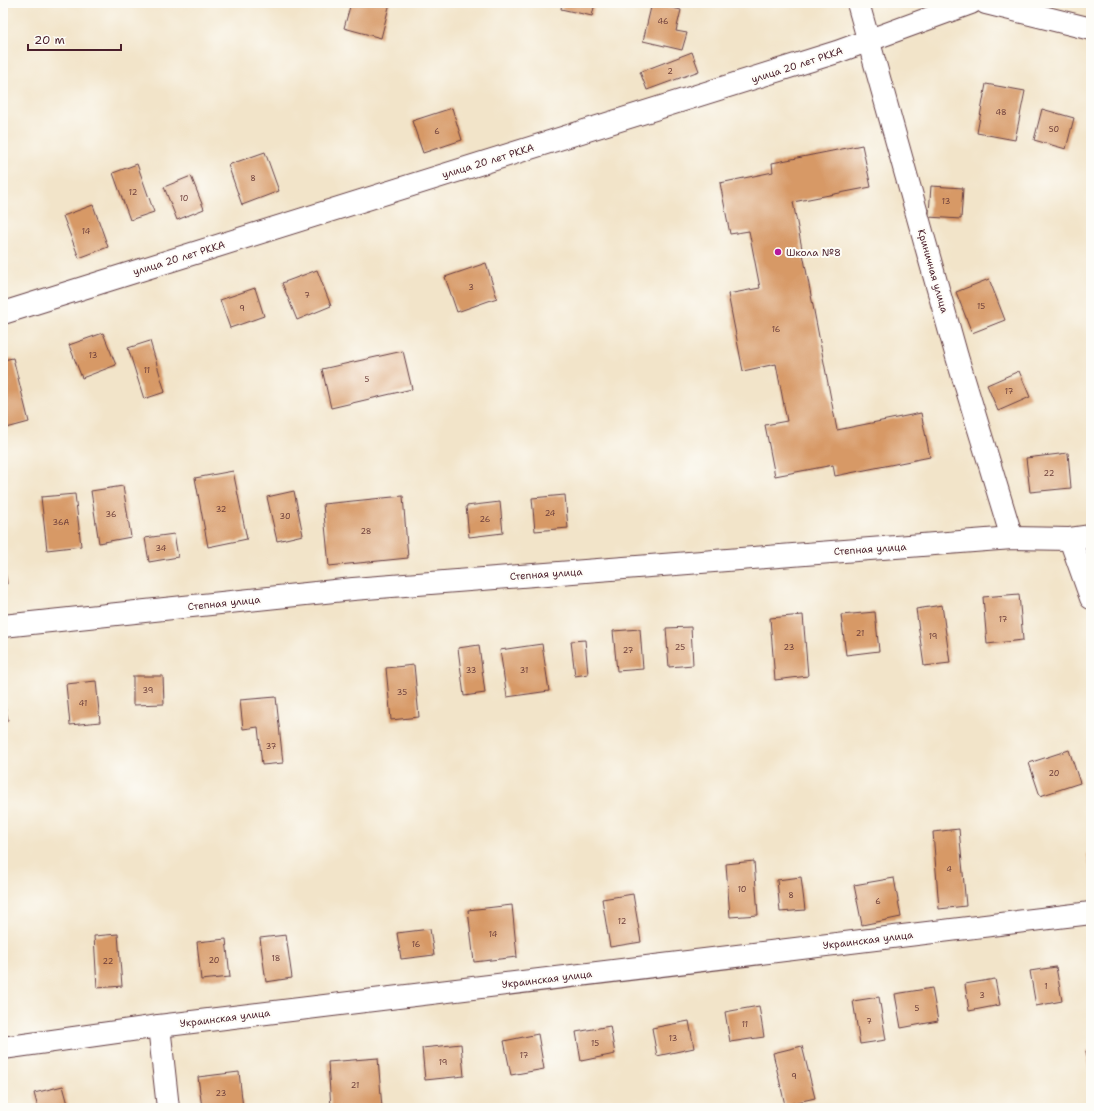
<svg xmlns="http://www.w3.org/2000/svg" width="1094" height="1111" viewBox="0 0 1094 1111" font-family="'Shantell Sans',sans-serif">
  <style>
    .building { fill: #d79966 }
    .lines { fill: none; stroke-linecap: round; stroke-linejoin: round }
    .minor-casing { stroke: #633d43; stroke-width: 24 }
    .tertiary-casing { stroke: #633d43; stroke-width: 24 }
    .minor { stroke: #fff; stroke-width: 22 }
    .tertiary { stroke: #fff; stroke-width: 22 }
    .poi-dot { fill: #b5179e; stroke: #fdfcf7; stroke-width: 1.5 }
    .labels { text-anchor: middle; dominant-baseline: central; stroke-width: 4; stroke-linejoin: round; paint-order: stroke }
    .number-label { font-size: 8px; fill: #6d3e3a }
    .street-label { font-size: 10px; fill: #4a1f2b; stroke: #fdfcf7 }
    .poi-label { font-size: 10px; fill: #4a1f2b; stroke: #fdfcf7; text-anchor: start }
  </style>
  <rect width="100%" height="100%" fill="#fdfcf7"/>
  <filter id="ink" filterUnits="userSpaceOnUse"><feTurbulence type="fractalNoise" baseFrequency=".025" numOctaves="2"/><feDisplacementMap in="SourceGraphic" scale="8" xChannelSelector="R" yChannelSelector="G"/><feConvolveMatrix kernelMatrix="1 2 1 2 8 2 1 2 1" color-interpolation-filters="sRGB"/></filter>
  <filter id="wash" filterUnits="userSpaceOnUse"><feTurbulence type="fractalNoise" baseFrequency=".012" numOctaves="4" result="noise"/><feDisplacementMap in="SourceGraphic" scale="16" xChannelSelector="R" yChannelSelector="G"/><feGaussianBlur stdDeviation="0.9" result="paint"/><feColorMatrix in="noise" values="0 0 0 0 0 0 0 0 0 0 0 0 0 0 0 0 0 1.4 0 .05"/><feComposite in="paint" operator="in"/></filter>
  <g filter="url(#wash)">
    <rect width="100%" height="100%" fill="#f2e4c9"/>
    <g id="blocks">
      <g class="building">
        <polygon points="351,3 390,3 381,38 344,28"/>
        <polygon points="562,3 595,3 592,16 561,9"/>
        <polygon points="652,3 681,10 676,31 687,33 682,50 643,41"/>
        <polygon points="692,52 699,71 647,90 640,72"/>
        <polygon points="986,84 1025,91 1015,140 977,133"/>
        <polygon points="452,108 462,140 423,153 412,121"/>
        <polygon points="1042,109 1074,118 1066,149 1034,140"/>
        <polygon points="862,145 871,187 793,202 837,430 921,413 930,457 835,476 833,465 775,476 765,425 787,421 776,364 743,371 728,294 760,288 749,231 730,234 720,183 773,172 772,163"/>
        <polygon points="265,152 279,191 242,205 228,165"/>
        <polygon points="137,164 154,212 130,220 113,173"/>
        <polygon points="191,176 204,209 177,220 164,187"/>
        <polygon points="931,186 963,188 961,219 928,217 929,213"/>
        <polygon points="93,205 108,247 79,258 63,216"/>
        <polygon points="486,263 497,298 457,312 445,277"/>
        <polygon points="317,270 331,306 297,320 282,283"/>
        <polygon points="989,279 1005,320 972,333 956,292"/>
        <polygon points="255,288 264,316 230,328 220,300"/>
        <polygon points="103,333 116,365 82,378 69,345"/>
        <polygon points="150,341 165,392 144,399 128,348"/>
        <polygon points="403,351 412,389 331,408 322,369"/>
        <polygon points="13,358 29,422 3,429 3,360"/>
        <polygon points="1019,371 1030,397 998,411 987,385"/>
        <polygon points="1068,453 1071,488 1030,492 1026,458"/>
        <polygon points="233,471 247,539 208,547 195,478"/>
        <polygon points="123,486 131,537 99,543 91,491"/>
        <polygon points="294,491 303,535 277,541 267,497"/>
        <polygon points="75,494 81,546 47,550 41,497"/>
        <polygon points="565,495 568,528 535,531 532,498"/>
        <polygon points="403,496 408,558 329,566 323,504"/>
        <polygon points="500,502 503,533 469,537 466,506"/>
        <polygon points="174,534 178,557 149,562 145,538"/>
        <polygon points="3,559 7,584 3,584"/>
        <polygon points="1019,594 1023,640 987,644 983,597"/>
        <polygon points="942,605 950,663 924,666 916,609"/>
        <polygon points="875,612 879,651 846,655 841,615"/>
        <polygon points="803,615 808,676 775,680 770,618"/>
        <polygon points="691,627 693,665 669,667 666,628"/>
        <polygon points="640,629 643,669 617,671 613,631"/>
        <polygon points="585,640 588,674 575,676 571,641"/>
        <polygon points="542,644 549,691 507,697 500,650"/>
        <polygon points="479,645 485,693 464,696 458,648"/>
        <polygon points="414,665 419,717 391,720 386,668"/>
        <polygon points="133,676 163,676 164,704 133,705"/>
        <polygon points="96,681 100,722 70,725 66,684"/>
        <polygon points="3,697 8,720 3,721"/>
        <polygon points="276,697 283,763 262,765 258,727 243,729 240,700"/>
        <polygon points="1069,750 1080,783 1040,796 1029,763"/>
        <polygon points="959,829 966,906 939,909 933,832"/>
        <polygon points="1091,853 1091,870 1090,870 1087,854"/>
        <polygon points="754,861 758,915 730,917 726,864"/>
        <polygon points="801,877 805,910 780,912 777,880"/>
        <polygon points="894,878 901,917 862,925 854,885"/>
        <polygon points="633,894 641,942 610,947 602,899"/>
        <polygon points="512,905 517,957 474,962 468,910"/>
        <polygon points="430,929 434,955 401,959 397,933"/>
        <polygon points="118,934 122,986 97,988 94,936"/>
        <polygon points="286,935 292,978 266,982 260,938"/>
        <polygon points="226,939 230,977 201,980 197,942"/>
        <polygon points="1056,967 1062,1001 1036,1006 1030,971"/>
        <polygon points="995,979 1000,1005 969,1011 965,984"/>
        <polygon points="932,988 938,1021 901,1028 895,994"/>
        <polygon points="879,997 886,1040 860,1044 853,1001"/>
        <polygon points="759,1006 764,1037 730,1042 725,1012"/>
        <polygon points="689,1021 694,1048 657,1056 652,1028"/>
        <polygon points="610,1026 615,1054 581,1061 576,1032"/>
        <polygon points="538,1034 544,1069 511,1075 504,1041"/>
        <polygon points="461,1044 464,1076 425,1080 422,1048"/>
        <polygon points="802,1046 815,1098 785,1105 773,1053"/>
        <polygon points="1091,1050 1091,1071 1090,1071 1086,1051"/>
        <polygon points="378,1058 382,1108 331,1108 328,1062"/>
        <polygon points="239,1072 243,1108 202,1108 198,1077"/>
        <polygon points="63,1086 69,1108 38,1108 34,1093"/>
      </g>
    </g>
  </g>
  <g filter="url(#ink)">
    <use href="#blocks" fill-opacity="0" stroke="#633d43" stroke-width="1"/>
    <g class="lines">
      <g class="minor-casing">
        <g id="minor">
          <polyline points="858,3 957,357 1012,538"/>
          <polyline points="1070,539 1091,598"/>
          <polyline points="3,626 353,589 1012,538 1070,539 1091,536"/>
          <polyline points="159,1026 168,1108"/>
          <polyline points="3,1048 159,1026 1091,913"/>
        </g>
      </g>
      <g class="tertiary-casing">
        <g id="tertiary">
          <polyline points="986,3 1091,29"/>
          <polyline points="3,313 837,52 971,3"/>
        </g>
      </g>
      <use href="#minor" class="minor"/>
      <use href="#tertiary" class="tertiary"/>
    </g>
  </g>
  <circle class="poi-dot" cx="778" cy="252" r="4"/>
  <g class="labels">
    <g class="number-label">
      <text x="663" y="21">46</text>
      <text x="670" y="71">2</text>
      <text x="1001" y="112">48</text>
      <text x="1054" y="129">50</text>
      <text x="437" y="131">6</text>
      <text x="253" y="178">8</text>
      <text x="133" y="192">12</text>
      <text x="184" y="198">10</text>
      <text x="946" y="201">13</text>
      <text x="86" y="231">14</text>
      <text x="471" y="287">3</text>
      <text x="307" y="295">7</text>
      <text x="981" y="306">15</text>
      <text x="242" y="308">9</text>
      <text x="776" y="329">16</text>
      <text x="93" y="355">13</text>
      <text x="147" y="370">11</text>
      <text x="367" y="379">5</text>
      <text x="1009" y="391">17</text>
      <text x="1049" y="473">22</text>
      <text x="221" y="509">32</text>
      <text x="550" y="513">24</text>
      <text x="111" y="514">36</text>
      <text x="285" y="516">30</text>
      <text x="485" y="519">26</text>
      <text x="61" y="522">36А</text>
      <text x="366" y="531">28</text>
      <text x="161" y="548">34</text>
      <text x="1003" y="619">17</text>
      <text x="860" y="633">21</text>
      <text x="933" y="636">19</text>
      <text x="680" y="647">25</text>
      <text x="789" y="647">23</text>
      <text x="628" y="650">27</text>
      <text x="471" y="670">33</text>
      <text x="524" y="670">31</text>
      <text x="148" y="690">39</text>
      <text x="402" y="692">35</text>
      <text x="83" y="703">41</text>
      <text x="271" y="746">37</text>
      <text x="1054" y="773">20</text>
      <text x="949" y="869">4</text>
      <text x="742" y="889">10</text>
      <text x="791" y="895">8</text>
      <text x="878" y="901">6</text>
      <text x="622" y="921">12</text>
      <text x="493" y="934">14</text>
      <text x="416" y="944">16</text>
      <text x="276" y="958">18</text>
      <text x="214" y="960">20</text>
      <text x="108" y="961">22</text>
      <text x="1046" y="986">1</text>
      <text x="982" y="995">3</text>
      <text x="917" y="1008">5</text>
      <text x="869" y="1021">7</text>
      <text x="745" y="1024">11</text>
      <text x="673" y="1038">13</text>
      <text x="595" y="1043">15</text>
      <text x="524" y="1055">17</text>
      <text x="443" y="1062">19</text>
      <text x="794" y="1076">9</text>
      <text x="355" y="1085">21</text>
      <text x="221" y="1093">23</text>
    </g>
    <g class="street-label">
      <text transform="translate(797 65) rotate(-18)">улица 20 лет РККА</text>
      <text transform="translate(488 161) rotate(-17)">улица 20 лет РККА</text>
      <text transform="translate(179 258) rotate(-17)">улица 20 лет РККА</text>
      <text transform="translate(933 271) rotate(74)">Криничная улица</text>
      <text transform="translate(870 549) rotate(-4)">Степная улица</text>
      <text transform="translate(546 574) rotate(-4)">Степная улица</text>
      <text transform="translate(224 603) rotate(-6)">Степная улица</text>
      <text transform="translate(868 940) rotate(-7)">Украинская улица</text>
      <text transform="translate(547 979) rotate(-7)">Украинская улица</text>
      <text transform="translate(225 1018) rotate(-7)">Украинская улица</text>
    </g>
    <g class="poi-label">
      <text x="786" y="252">Школа №8</text>
    </g>
  </g>
  <rect width="1094" height="1111" fill="none" stroke="#fdfcf7" stroke-width="16"/>
  <path d="M28 44v6h93v-6" fill="none" stroke="#4a1f2b" stroke-width="2"/>
  <text x="34" y="44" font-size="12" fill="#4a1f2b" stroke="#fdfcf7" stroke-width="3" paint-order="stroke">20 m</text>
</svg>
